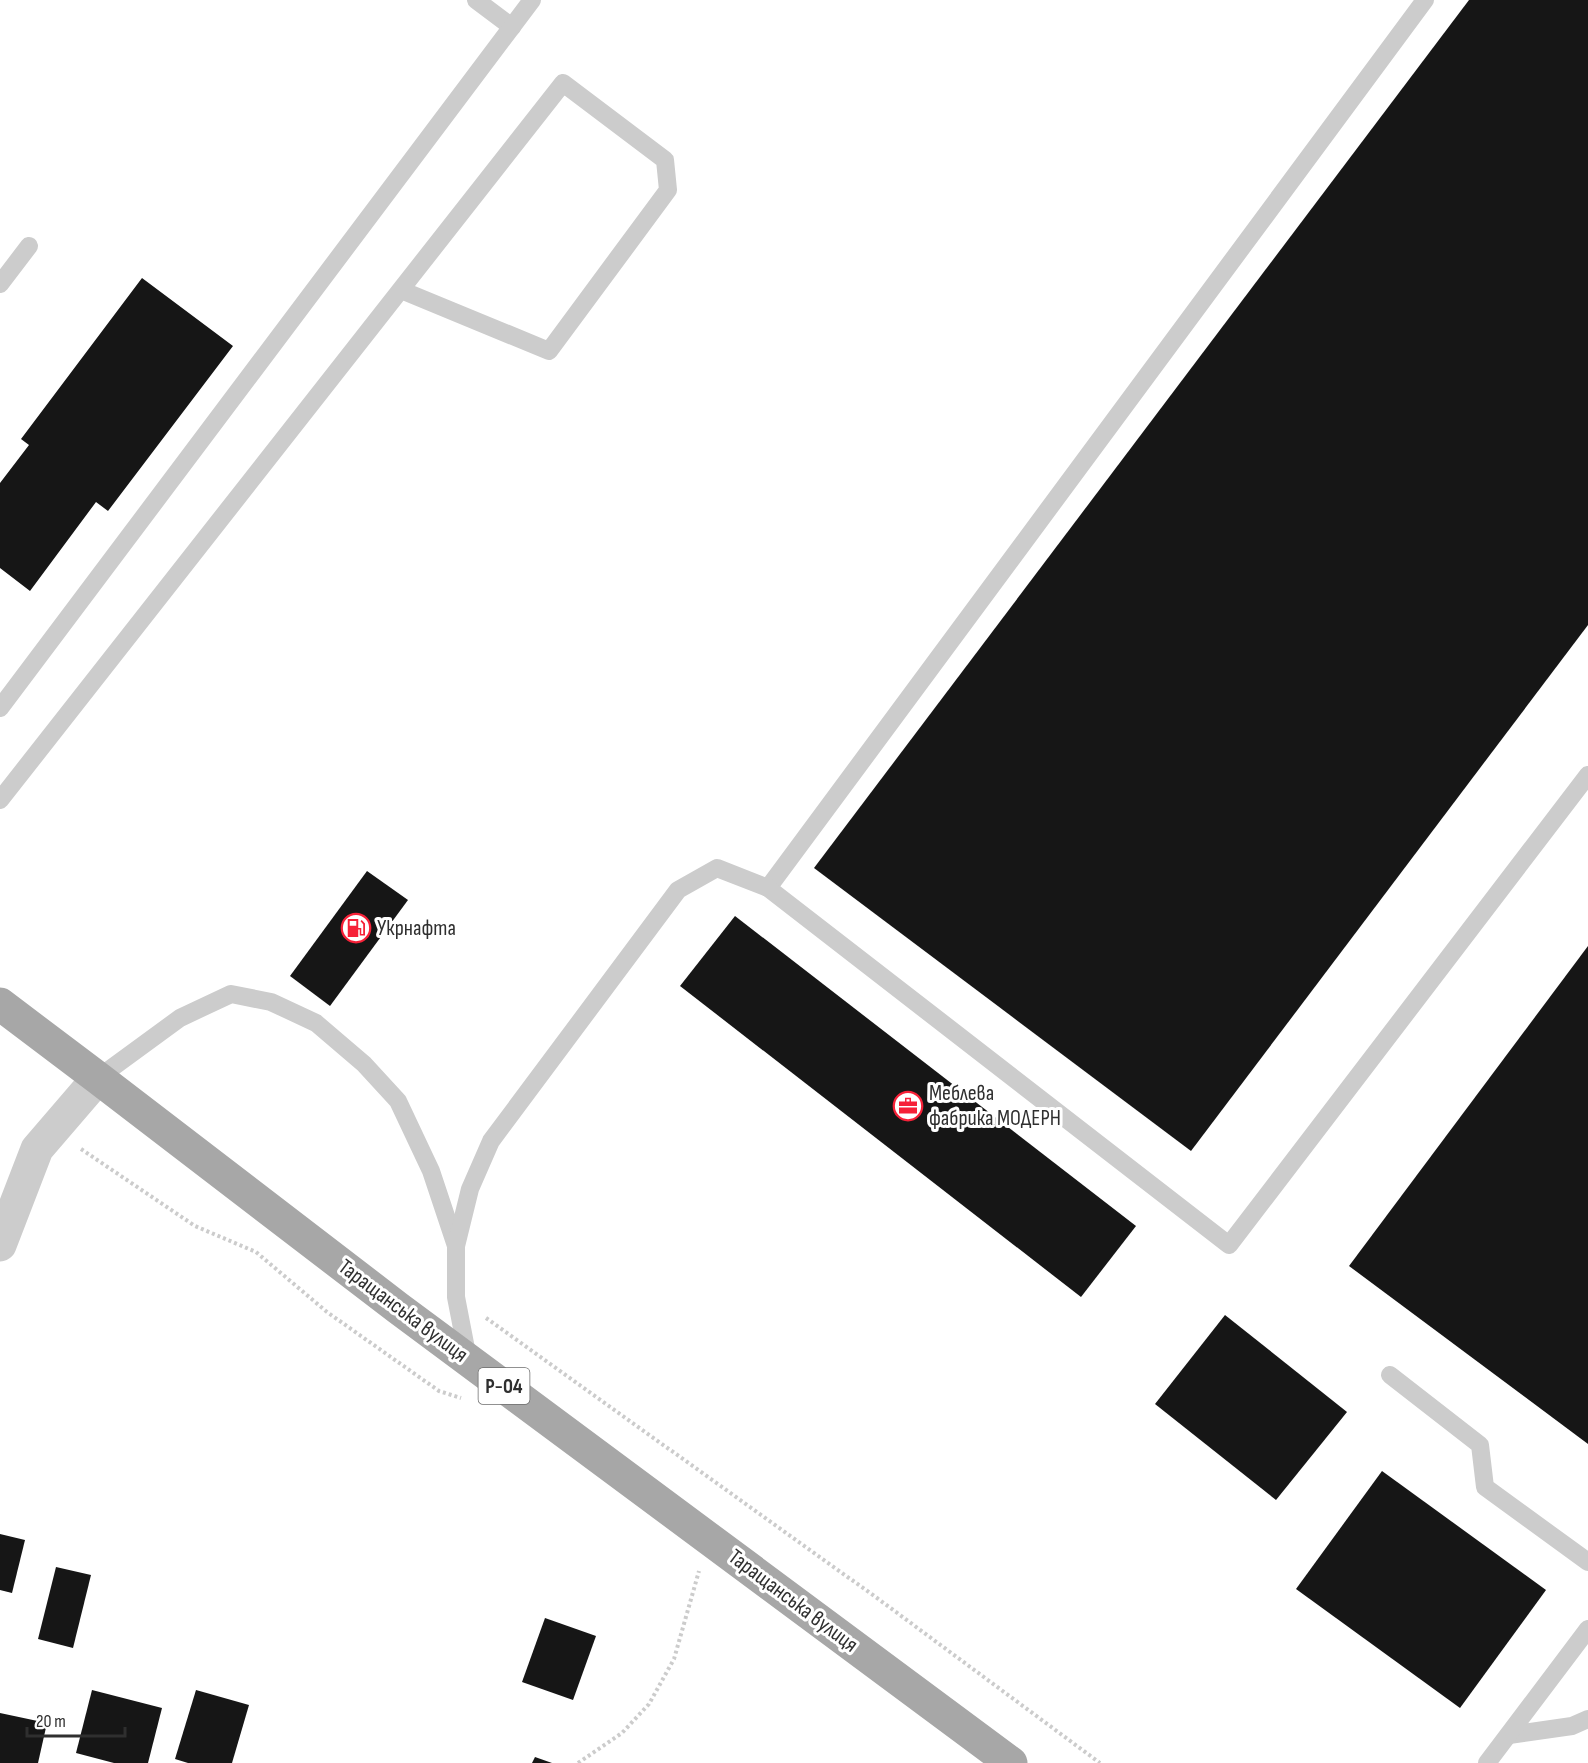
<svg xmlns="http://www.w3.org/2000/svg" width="1588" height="1763" viewBox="0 0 1588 1763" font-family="'Sofia Sans Condensed',sans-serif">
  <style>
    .building { fill: #161616 }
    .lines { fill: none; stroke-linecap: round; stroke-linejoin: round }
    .path { stroke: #ccc; stroke-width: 4; stroke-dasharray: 3 3; stroke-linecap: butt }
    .service { stroke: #ccc; stroke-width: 18 }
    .minor { stroke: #ccc; stroke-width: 33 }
    .primary { stroke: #a7a7a7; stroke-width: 33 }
    .labels { text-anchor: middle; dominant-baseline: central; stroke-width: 6; stroke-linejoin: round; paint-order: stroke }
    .shield { fill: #fff; stroke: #6d6d6d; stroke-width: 1.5 }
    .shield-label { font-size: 21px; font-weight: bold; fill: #2f2f2f }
    .poi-label { font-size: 22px; fill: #2f2f2f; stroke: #fff; text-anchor: start }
    .street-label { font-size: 22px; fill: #2f2f2f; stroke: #fff }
  </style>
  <rect width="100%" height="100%" fill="#fff"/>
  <g class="building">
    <polygon points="1469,0 1588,0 1588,625 1191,1151 814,868"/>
    <polygon points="142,278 233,346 108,511 96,502 30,591 0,568 0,483 29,445 21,439"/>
    <polygon points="367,871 408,900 330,1006 290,976"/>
    <polygon points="735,916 1136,1226 1081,1297 680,986"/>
    <polygon points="1588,946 1588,1444 1349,1266"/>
    <polygon points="1225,1315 1347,1412 1276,1500 1155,1404"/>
    <polygon points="1382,1471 1546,1590 1460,1708 1296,1589"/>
    <polygon points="0,1534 25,1540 12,1593 0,1590"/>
    <polygon points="56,1567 91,1575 73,1648 38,1639"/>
    <polygon points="545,1618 596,1636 573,1700 522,1682"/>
    <polygon points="92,1690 162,1708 148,1763 114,1763 76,1753"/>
    <polygon points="196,1690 249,1705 232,1763 188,1763 175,1759"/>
    <polygon points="0,1713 47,1723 38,1763 0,1763"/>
    <polygon points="535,1757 552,1763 532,1763"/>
  </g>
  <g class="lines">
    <g class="path">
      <polyline points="81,1149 195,1226 256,1252 327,1312 439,1391 461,1398"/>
      <polyline points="486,1318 877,1598 1100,1763"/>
      <polyline points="578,1763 622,1733 649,1704 674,1659 699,1571"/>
    </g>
    <g class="service">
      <polyline points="476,0 512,27"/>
      <polyline points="0,284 29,246"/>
      <polyline points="0,708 532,0"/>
      <polyline points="0,800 563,83 665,160 668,190 549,351 401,290"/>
      <polyline points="768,888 1425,0"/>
      <polyline points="98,1078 180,1018 231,994 271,1002 316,1023 364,1064 398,1101 431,1171 456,1246"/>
      <polyline points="468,1359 456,1297 456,1246 470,1189 491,1141 678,890 717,868 768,888 1229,1245 1588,775"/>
      <polyline points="1390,1375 1480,1445 1485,1487 1588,1562"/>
      <polyline points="1509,1735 1572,1726 1588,1719"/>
      <polyline points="1487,1763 1588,1629"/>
    </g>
    <polyline class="minor" points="0,1245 37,1149 98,1078"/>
    <polyline class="primary" points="0,1004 98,1078 398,1308 1011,1763"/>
  </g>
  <defs>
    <g id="fuel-ring" transform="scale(1.5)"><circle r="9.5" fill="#fff" stroke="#f62138" stroke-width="1.5"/><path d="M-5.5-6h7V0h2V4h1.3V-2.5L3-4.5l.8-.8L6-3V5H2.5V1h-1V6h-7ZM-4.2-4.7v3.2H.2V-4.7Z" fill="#f62138"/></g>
    <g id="office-ring" transform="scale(1.5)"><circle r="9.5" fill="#fff" stroke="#f62138" stroke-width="1.5"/><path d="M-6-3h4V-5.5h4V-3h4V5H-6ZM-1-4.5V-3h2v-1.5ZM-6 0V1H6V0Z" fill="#f62138"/></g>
  </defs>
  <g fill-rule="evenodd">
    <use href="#fuel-ring" x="356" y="928"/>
    <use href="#office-ring" x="908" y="1106"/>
  </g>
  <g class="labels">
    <rect class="shield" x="478.5" y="1368" width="51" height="36" rx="4.5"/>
    <g class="shield-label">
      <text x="504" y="1386">Р-04</text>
    </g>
    <g class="poi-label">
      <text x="377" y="928">Укрнафта</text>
      <text x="929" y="1093">Меблева<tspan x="929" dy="25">фабрика МОДЕРН</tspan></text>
    </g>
    <g class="street-label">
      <text transform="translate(403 1311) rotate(37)">Таращанська вулиця</text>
      <text transform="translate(793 1601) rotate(37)">Таращанська вулиця</text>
    </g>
  </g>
  <path d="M27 1727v9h98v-9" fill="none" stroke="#2f2f2f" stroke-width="3"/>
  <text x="36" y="1727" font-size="18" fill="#2f2f2f" stroke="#ffffff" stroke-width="4.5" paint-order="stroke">20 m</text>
</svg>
